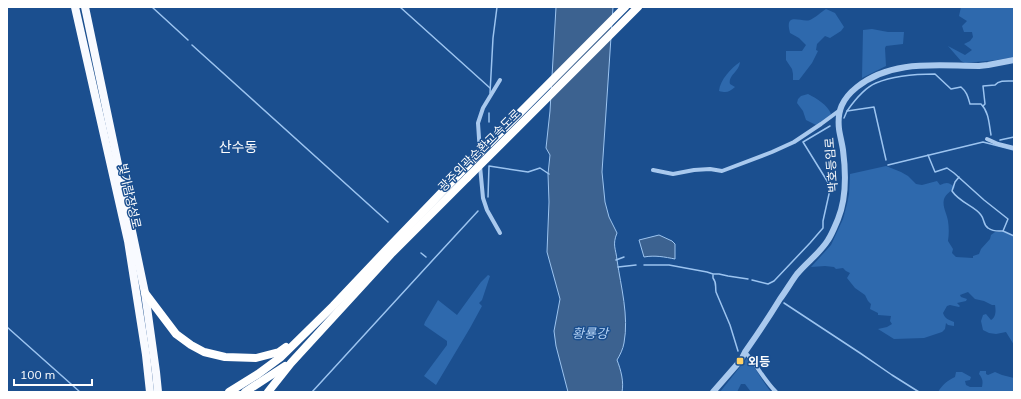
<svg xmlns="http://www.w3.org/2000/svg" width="1021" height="399" viewBox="0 0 1021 399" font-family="Mulish,'Noto Sans KR',sans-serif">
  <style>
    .green { fill: #2e69ad }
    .water { fill: #3c6290; stroke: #9cc4f0 }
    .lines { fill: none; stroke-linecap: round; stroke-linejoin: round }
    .stream { stroke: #9cc4f0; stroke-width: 1.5 }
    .minor { stroke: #a9c9ee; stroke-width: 4 }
    .tertiary { stroke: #a9c9ee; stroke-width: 6 }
    .trunk { stroke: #f8faff; stroke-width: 8 }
    .motorway { stroke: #fff; stroke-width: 8 }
    .motorway-bridge { stroke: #fff; stroke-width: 8 }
    .poi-dot { fill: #ffd166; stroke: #1b4f8f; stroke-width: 1.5 }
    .labels { text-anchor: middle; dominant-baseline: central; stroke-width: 3; stroke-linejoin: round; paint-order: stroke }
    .street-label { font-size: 12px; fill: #fff; stroke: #1b4f8f }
    .poi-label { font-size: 12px; font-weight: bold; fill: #fff; stroke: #1b4f8f; text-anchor: start }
    .water-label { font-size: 13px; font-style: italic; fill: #b5d3f5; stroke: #1b4f8f }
    .quarter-label { font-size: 14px; fill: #fff; stroke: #1b4f8f }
  </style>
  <rect width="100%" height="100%" fill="#1b4f8f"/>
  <g class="green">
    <polygon points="961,7 1014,7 1014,57 997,60 965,63 961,61 948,46 965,55 972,50 964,44 970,41 973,37 972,32 964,32 962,26 967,21 959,16"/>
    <path d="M 826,9 L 835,13 L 844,27 L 841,31 L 830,38 L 825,36 L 817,44 L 816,50 L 818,51 L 812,63 L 799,80 L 793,80 L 793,74 L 792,69 L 786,60 L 786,51 L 802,51 L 806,45 L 799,38 L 790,33 C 784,11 801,23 810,20 C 815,18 821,12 826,9 Z"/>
    <polygon points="872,29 888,32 904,32 903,44 886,46 885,48 886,66 862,78 863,30"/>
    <path d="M 740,62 C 739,72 728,75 730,84 L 735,87 C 729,92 727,93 719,91 C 720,80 731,68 740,62 Z"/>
    <path d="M 808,94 C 816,98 828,105 831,114 L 827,118 L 818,126 L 806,120 L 803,111 L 797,103 L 798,99 L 801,96 Z"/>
    <path d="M 886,166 L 901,172 L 908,176 L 916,184 L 922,185 L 937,181 L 940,185 C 947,182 948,182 955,187 C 951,191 946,194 944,199 C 942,207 947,214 948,221 C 949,228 949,234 948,241 L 953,249 L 952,253 L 956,257 L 973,258 L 973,256 L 979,254 L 981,249 L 990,239 L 991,235 L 995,232 L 1004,232 L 1014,237 L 1014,345 L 1006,332 L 996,334 L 989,333 L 983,330 L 981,321 L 983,315 L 986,314 L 991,320 C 996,317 996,311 995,305 L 992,305 L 984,301 L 975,299 L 968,292 L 960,295 L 961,297 L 967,299 L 966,301 L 957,303 L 960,306 L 959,307 L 950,305 L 947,306 L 943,313 C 945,319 949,320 954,322 L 954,326 L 948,325 L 946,323 L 945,329 L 942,332 L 924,338 L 894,339 L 878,329 L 887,327 L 892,324 L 890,321 L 891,316 L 878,315 L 878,313 L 870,309 L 871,304 L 868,301 L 865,295 L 855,288 L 847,278 L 850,273 L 846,271 L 843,268 L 836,269 L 834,267 L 825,266 L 811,267 L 831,245 L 843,219 L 847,204 L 849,194 L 850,174 Z"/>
    <polygon points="488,275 490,276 482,300 479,303 482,306 470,328 436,385 424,376 447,345 447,341 424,325 425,322 438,300 457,315 481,282"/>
    <path d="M 747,358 C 756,368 762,381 771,392 L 751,392 L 745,384 L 741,384 L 737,392 L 720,392 Z"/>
    <path d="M 980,371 L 986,371 L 986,374 L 988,375 L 995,372 L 1002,375 L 1014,378 L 1014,392 L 938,392 C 942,385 948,380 955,377 L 956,372 L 962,372 L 971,377 L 970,380 L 965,381 L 966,385 L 970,387 L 982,387 C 983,382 983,379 979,374 Z"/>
  </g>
  <g class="water">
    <path d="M 556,7 L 613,7 L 602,172 L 605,202 L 609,217 L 617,233 C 612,245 616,249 617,260 C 621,287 629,316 624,343 C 623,349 620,355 617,360 C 621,370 624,382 622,392 L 568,392 L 556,346 L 554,331 L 560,299 L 547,252 L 549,202 L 548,174 L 550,155 L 546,148 L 550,111 Z"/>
    <path d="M 659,235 L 672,241 L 675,244 L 675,259 C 665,257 655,255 644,257 L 639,240 Z"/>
  </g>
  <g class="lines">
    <g class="stream">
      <polyline points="152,7 188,40"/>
      <polyline points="400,7 490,88"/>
      <polyline points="192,45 388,222"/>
      <polyline points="490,93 493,38 497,7"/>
      <path d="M 983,106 L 985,104 L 983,86 L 995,85 C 999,80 1007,81 1014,81"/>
      <path d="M 847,111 C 854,101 864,88 876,83 C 893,76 916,74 935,74 L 951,89 L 961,87 C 967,92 968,97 970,104 L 981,104 C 989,112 989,124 991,135"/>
      <polyline points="844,118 847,111 874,107 886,160"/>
      <polyline points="489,122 489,113"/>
      <polyline points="1000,140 1014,137"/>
      <polyline points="928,155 935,172 947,168 954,173 984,200 1008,219 1003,231 1014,236"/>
      <polyline points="888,165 983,142 1014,150"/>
      <path d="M 959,177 L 955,182 L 952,191 C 960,203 975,206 981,215 C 985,220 983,225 988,228 C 994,232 997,231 1003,231"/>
      <polyline points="488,197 489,166 528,172 540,168 549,174"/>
      <polyline points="421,253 426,257"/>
      <polyline points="616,260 624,257"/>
      <polyline points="644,265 669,265 707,272 713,274 719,274 728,276 748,279"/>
      <polyline points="618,267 636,265"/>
      <path d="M 713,275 L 713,278 C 717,283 715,286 716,292 L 730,325 L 738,351"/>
      <polyline points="752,280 768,284 774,281 810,243 823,228 823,221 829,194 829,184 803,142 830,126"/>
      <polyline points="784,303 860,353 892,375 919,392"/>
      <polyline points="7,327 80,392"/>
      <polyline points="312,392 431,262 478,211"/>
    </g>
    <g class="minor">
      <polyline points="987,139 998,144 1014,148"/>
      <polyline points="480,153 478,123 483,108 500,80"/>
      <polyline points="480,166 483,198 487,210 500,233"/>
      <polyline points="653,170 673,174 694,170 710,169 722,171 772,152 794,142 821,124 840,110"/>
      <path d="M 745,352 C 757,365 764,380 776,392"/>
    </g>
    <path class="tertiary" d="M 713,392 L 741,360 L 745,352 C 757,335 769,317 780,299 C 786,291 791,282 797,274 C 807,262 820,253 828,240 C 832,234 835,226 838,219 C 847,197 846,173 843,150 C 842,143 840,136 839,129 C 837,111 842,99 857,87 C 892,59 937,66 979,66 L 988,65 L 1014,60"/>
    <g class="trunk">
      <polyline points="75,7 128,241 146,355 150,392"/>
      <polyline points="85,7 145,293 156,372 158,392"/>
    </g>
    <g class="motorway">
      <polyline points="145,293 176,334 191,345 204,352 225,357 256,358 279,352 286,347"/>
      <polyline points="229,392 258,374 281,357 333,306 387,249 466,167"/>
      <polyline points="245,392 285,366"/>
      <polyline points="268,392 291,363 391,254 467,178"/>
    </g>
    <g class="motorway-bridge">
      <polyline points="466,167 625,7"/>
      <polyline points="467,178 638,7"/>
    </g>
  </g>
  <rect class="poi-dot" x="736" y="357" width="8" height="8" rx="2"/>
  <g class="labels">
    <g class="street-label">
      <text transform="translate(479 150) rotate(-45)">광주외곽순환고속도로</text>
      <text transform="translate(831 165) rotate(-94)">박호등임로</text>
      <text transform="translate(130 196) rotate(77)">빛가람장성로</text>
    </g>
    <g class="poi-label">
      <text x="748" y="361">외등</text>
    </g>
    <g class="water-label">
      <text x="590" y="333">황룡강</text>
    </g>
    <g class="quarter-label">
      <text x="238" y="147">산수동</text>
    </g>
  </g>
  <rect width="1021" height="399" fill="none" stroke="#ffffff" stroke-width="16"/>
  <path d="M14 379v6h78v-6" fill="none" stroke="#ffffff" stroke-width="2"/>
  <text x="20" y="379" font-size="12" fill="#ffffff" stroke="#1b4f8f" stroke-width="3" paint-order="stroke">100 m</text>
</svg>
